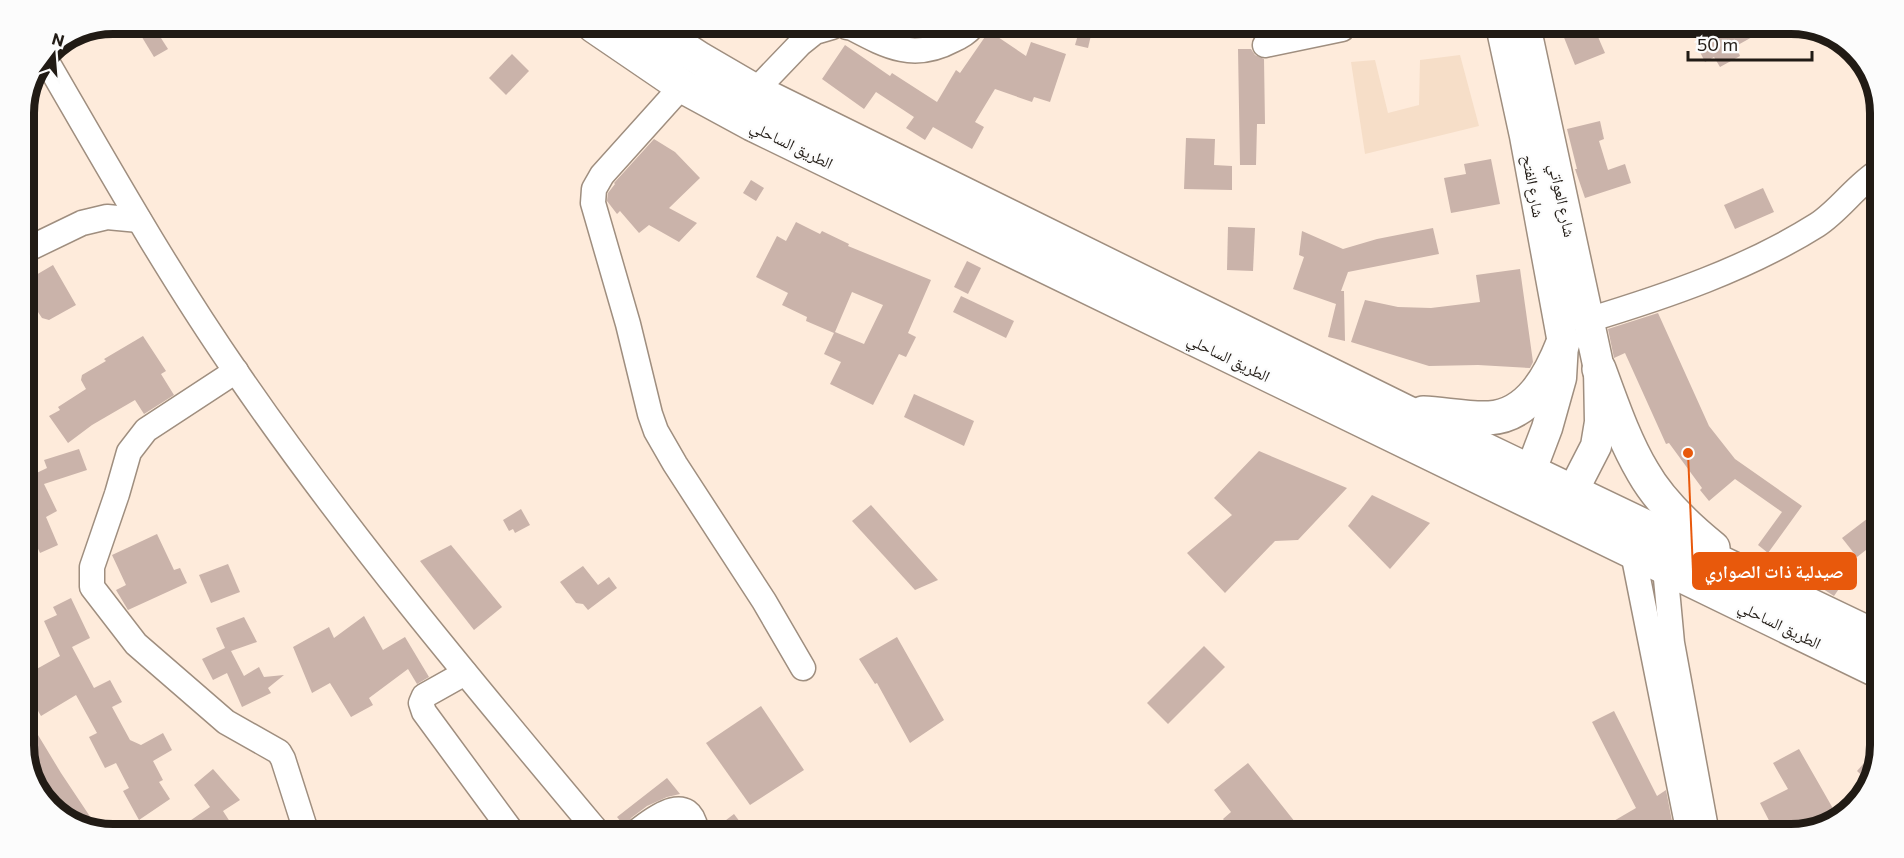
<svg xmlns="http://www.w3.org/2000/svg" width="1904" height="858" viewBox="0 0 1904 858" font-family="Commissioner,'Noto Naskh Arabic',sans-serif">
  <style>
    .built { fill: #f6dec8 }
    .building { fill: #cab3aa; fill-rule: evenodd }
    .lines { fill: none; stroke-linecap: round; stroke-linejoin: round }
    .minor-casing { stroke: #9f8e7f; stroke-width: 27 }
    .major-casing { stroke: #9f8e7f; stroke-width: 33 }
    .highway-casing { stroke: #9f8e7f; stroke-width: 36 }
    .minor { stroke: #fff; stroke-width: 24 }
    .major { stroke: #fff; stroke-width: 30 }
    .highway { stroke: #fff; stroke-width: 33 }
    .labels { text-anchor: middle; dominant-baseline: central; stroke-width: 4.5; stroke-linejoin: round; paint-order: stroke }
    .street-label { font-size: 16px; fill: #211b15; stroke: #fcfcfc }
    .rim { fill: none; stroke: #211b15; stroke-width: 8 }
    .leader { fill: none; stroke: #e8590c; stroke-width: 2 }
    .callout-dot { fill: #e8590c; stroke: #fcfcfc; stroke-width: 2 }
    .callout { fill: #e8590c; stroke: #e8590c; stroke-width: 2 }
    .callout-label { font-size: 18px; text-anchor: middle; font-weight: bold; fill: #fff }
  </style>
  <rect width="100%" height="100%" fill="#feebdb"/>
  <polygon class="built" points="1460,55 1479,126 1365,154 1351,62 1375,60 1388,113 1419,105 1420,60"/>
  <g class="building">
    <polygon points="134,24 152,24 168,49 154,57"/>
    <polygon points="1080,28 1092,31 1088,48 1075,45"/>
    <polygon points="1561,30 1595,30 1605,53 1575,65"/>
    <polygon points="989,31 1026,56 1031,42 1066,54 1050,102 1034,97 1032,102 995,89 975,122 984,127 972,149 933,127 925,140 906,128 914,117 876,92 864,109 822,79 845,45 890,76 892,73 937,102 956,70 960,73"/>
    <polygon points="1721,31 1763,31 1736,46 1740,56 1720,67 1714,57 1705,62 1696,44"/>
    <polygon points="1238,49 1251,49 1255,55 1264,59 1265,124 1257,124 1256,165 1240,165"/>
    <polygon points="512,54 529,71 506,95 489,78"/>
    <polygon points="1600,121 1604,139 1599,141 1608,170 1625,164 1631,183 1585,198 1575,169 1577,169 1567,129"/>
    <polygon points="1186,138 1215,139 1214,165 1232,166 1232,190 1184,189"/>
    <polygon points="654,139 675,152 700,178 669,208 697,223 679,242 649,225 639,233 620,211 617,214 607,201 608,193 615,184 614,183"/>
    <polygon points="1491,159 1500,204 1451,213 1444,178 1466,174 1464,164"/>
    <polygon points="751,180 764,188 756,201 743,193"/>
    <polygon points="1763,188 1774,212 1735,229 1724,205"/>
    <path d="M 796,222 L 820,234 L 822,231 L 849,244 L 848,246 L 931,280 L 908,333 L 916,337 L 906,357 L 899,354 L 873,405 L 830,384 L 841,362 L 824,354 L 834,333 L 806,321 L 807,317 L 782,305 L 788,293 L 756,277 L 777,236 L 786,241 ZM 852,292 L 883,305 L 864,344 L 835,332 Z"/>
    <polygon points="1228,227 1255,228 1253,271 1227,270"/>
    <polygon points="1433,228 1439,254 1348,272 1341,291 1344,291 1345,341 1328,337 1336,304 1293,289 1304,257 1299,255 1302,231 1343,249 1377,239"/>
    <polygon points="967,261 981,268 968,294 954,287"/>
    <polygon points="53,265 76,305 49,320 42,318 38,312 31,316 24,305 24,282"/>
    <polygon points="1520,269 1533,362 1530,368 1478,365 1429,366 1351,342 1365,300 1398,307 1431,308 1480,302 1476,275"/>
    <polygon points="961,296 1014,321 1006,338 953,312"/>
    <polygon points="1658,313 1709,426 1735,459 1802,506 1768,553 1758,545 1782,512 1735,479 1709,501 1700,490 1702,488 1669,443 1666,444 1625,353 1614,358 1608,329"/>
    <polygon points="143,336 166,371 161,374 174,395 144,414 135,400 92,425 68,443 49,416 60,410 58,407 86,389 81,380 82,375 106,361 104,359"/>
    <polygon points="914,394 974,421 964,446 904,417"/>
    <polygon points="79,449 87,470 44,484 57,511 46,517 58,545 40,553 24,518 24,479 47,468 44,460"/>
    <polygon points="1259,451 1347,488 1298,540 1275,541 1225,593 1187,553 1232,515 1214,498"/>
    <polygon points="1372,495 1430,523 1390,569 1348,526"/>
    <polygon points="871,505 938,580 915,590 852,521"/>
    <polygon points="521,509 530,525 515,533 513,529 509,531 503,520"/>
    <polygon points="1876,512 1875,543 1857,557 1842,538"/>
    <polygon points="157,534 174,570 180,568 187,583 128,610 116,590 126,585 112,555"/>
    <polygon points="451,545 502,607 474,630 420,561"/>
    <polygon points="1820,558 1847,577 1834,596 1806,578"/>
    <polygon points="228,564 240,592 211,603 199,575"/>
    <polygon points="583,566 598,585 609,577 617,588 588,610 583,604 576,603 560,582"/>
    <polygon points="71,598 90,638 72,647 94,688 110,680 122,702 112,707 130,740 141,745 163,733 172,750 153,761 163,780 159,782 170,799 139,820 123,791 129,788 116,763 105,768 89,737 97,733 76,695 41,716 24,687 24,676 60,656 44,621 57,615 53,607"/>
    <polygon points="364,616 383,650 405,637 429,677 417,684 408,669 369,698 373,705 351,717 330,683 312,693 293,647 329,627 334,638"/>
    <polygon points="244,617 257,642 231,651 244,676 259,667 264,677 284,675 268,688 271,693 242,707 227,673 213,680 202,659 225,648 216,628"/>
    <polygon points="897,637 944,720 910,743 877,683 875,684 859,659"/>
    <polygon points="1204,646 1225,667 1168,724 1147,703"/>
    <polygon points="761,706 804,770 750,805 706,743"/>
    <polygon points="1614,711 1657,796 1666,790 1672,821 1650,833 1593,833 1636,808 1592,722"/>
    <polygon points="38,735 61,773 97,827 79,827 42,799 24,751 24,744"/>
    <polygon points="1799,749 1839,819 1791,834 1776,834 1760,803 1788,789 1773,763"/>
    <polygon points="1873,753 1873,779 1870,783 1857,771"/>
    <polygon points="1248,763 1303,832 1233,832 1223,819 1231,812 1214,790"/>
    <polygon points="213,769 240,800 223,811 234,828 181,827 210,807 194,785"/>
    <polygon points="667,778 680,794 667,797 647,806 631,818 626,828 617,817"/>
    <polygon points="734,814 746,830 713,830"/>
  </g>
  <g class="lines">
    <g class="minor-casing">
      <g id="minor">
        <path d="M 847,27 L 852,28 C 888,47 914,61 953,40 C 960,37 966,34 972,27"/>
        <polyline points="1265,45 1342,29"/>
        <path d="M 46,60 C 107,165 167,272 237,373 C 346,532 471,681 595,829"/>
        <polyline points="682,86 602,175 594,189 593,203 628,324 650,414 656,431 675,464 764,601 803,668"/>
        <polyline points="755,91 800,44 815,32 832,27"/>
        <polyline points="24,251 82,223 107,217 139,220"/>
        <path d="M 1588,320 C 1667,296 1747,269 1817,225 C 1840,210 1856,185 1879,171"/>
        <polyline points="236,371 146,430 129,452 117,494 92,567 92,587 136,644 226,722 279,752 283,759 305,828"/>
        <polyline points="1633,553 1689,834"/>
        <polyline points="1665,568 1672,643 1707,834"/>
        <polyline points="465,673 424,696 421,703 424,712 510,829"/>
        <path d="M 640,829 C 657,816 690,792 696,830"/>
      </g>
    </g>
    <g class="major-casing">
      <g id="major">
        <polyline points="1502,30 1525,136 1563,343 1561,378 1547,428 1522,494"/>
        <polyline points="1526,30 1599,369 1600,422 1596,446 1561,514"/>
      </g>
    </g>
    <g class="highway-casing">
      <g id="highway">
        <polyline points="594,26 682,86 752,124 1874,669"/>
        <polyline points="649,26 700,59 755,91 1404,411 1874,636"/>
        <path d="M 1599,369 C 1612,404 1624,440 1643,472 C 1660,502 1687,527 1713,548"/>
        <path d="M 1423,413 C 1444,414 1468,419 1489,418 C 1529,416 1550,376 1563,343"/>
      </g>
    </g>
    <use href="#minor" class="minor"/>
    <use href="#major" class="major"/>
    <use href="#highway" class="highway"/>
  </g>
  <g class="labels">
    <g class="street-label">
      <text transform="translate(792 144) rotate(26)">الطريق الساحلي</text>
      <text transform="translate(1534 186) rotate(80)">شارع الفتح</text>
      <text transform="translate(1563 200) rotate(78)">شارع العواتي</text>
      <text transform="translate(1229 357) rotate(26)">الطريق الساحلي</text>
      <text transform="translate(1780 624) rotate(26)">الطريق الساحلي</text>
    </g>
  </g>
  <path d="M0 0H1904V858H0ZM113 34H1791A79 79 0 0 1 1870 113V745A79 79 0 0 1 1791 824H113A79 79 0 0 1 34 745V113A79 79 0 0 1 113 34Z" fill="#fcfcfc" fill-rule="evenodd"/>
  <path class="rim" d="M113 34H1791A79 79 0 0 1 1870 113V745A79 79 0 0 1 1791 824H113A79 79 0 0 1 34 745V113A79 79 0 0 1 113 34Z"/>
  <path class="leader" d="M1688 453L1693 571"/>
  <circle class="callout-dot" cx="1688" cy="453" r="6"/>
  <rect class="callout" x="1693" y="553" width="163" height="36" rx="6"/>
  <g class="callout-label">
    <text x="1774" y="578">صيدلية ذات الصواري</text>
  </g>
  <g transform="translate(54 54) rotate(16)" stroke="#fcfcfc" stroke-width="4.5" paint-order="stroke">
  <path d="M0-4.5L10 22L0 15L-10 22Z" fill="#211b15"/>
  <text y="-9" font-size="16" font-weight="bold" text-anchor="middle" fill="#211b15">N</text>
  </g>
  <path d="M1688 51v9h124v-9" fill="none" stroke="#211b15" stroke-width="3"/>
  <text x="1697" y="51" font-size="18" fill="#211b15" stroke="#fcfcfc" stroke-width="4.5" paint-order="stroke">50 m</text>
</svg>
